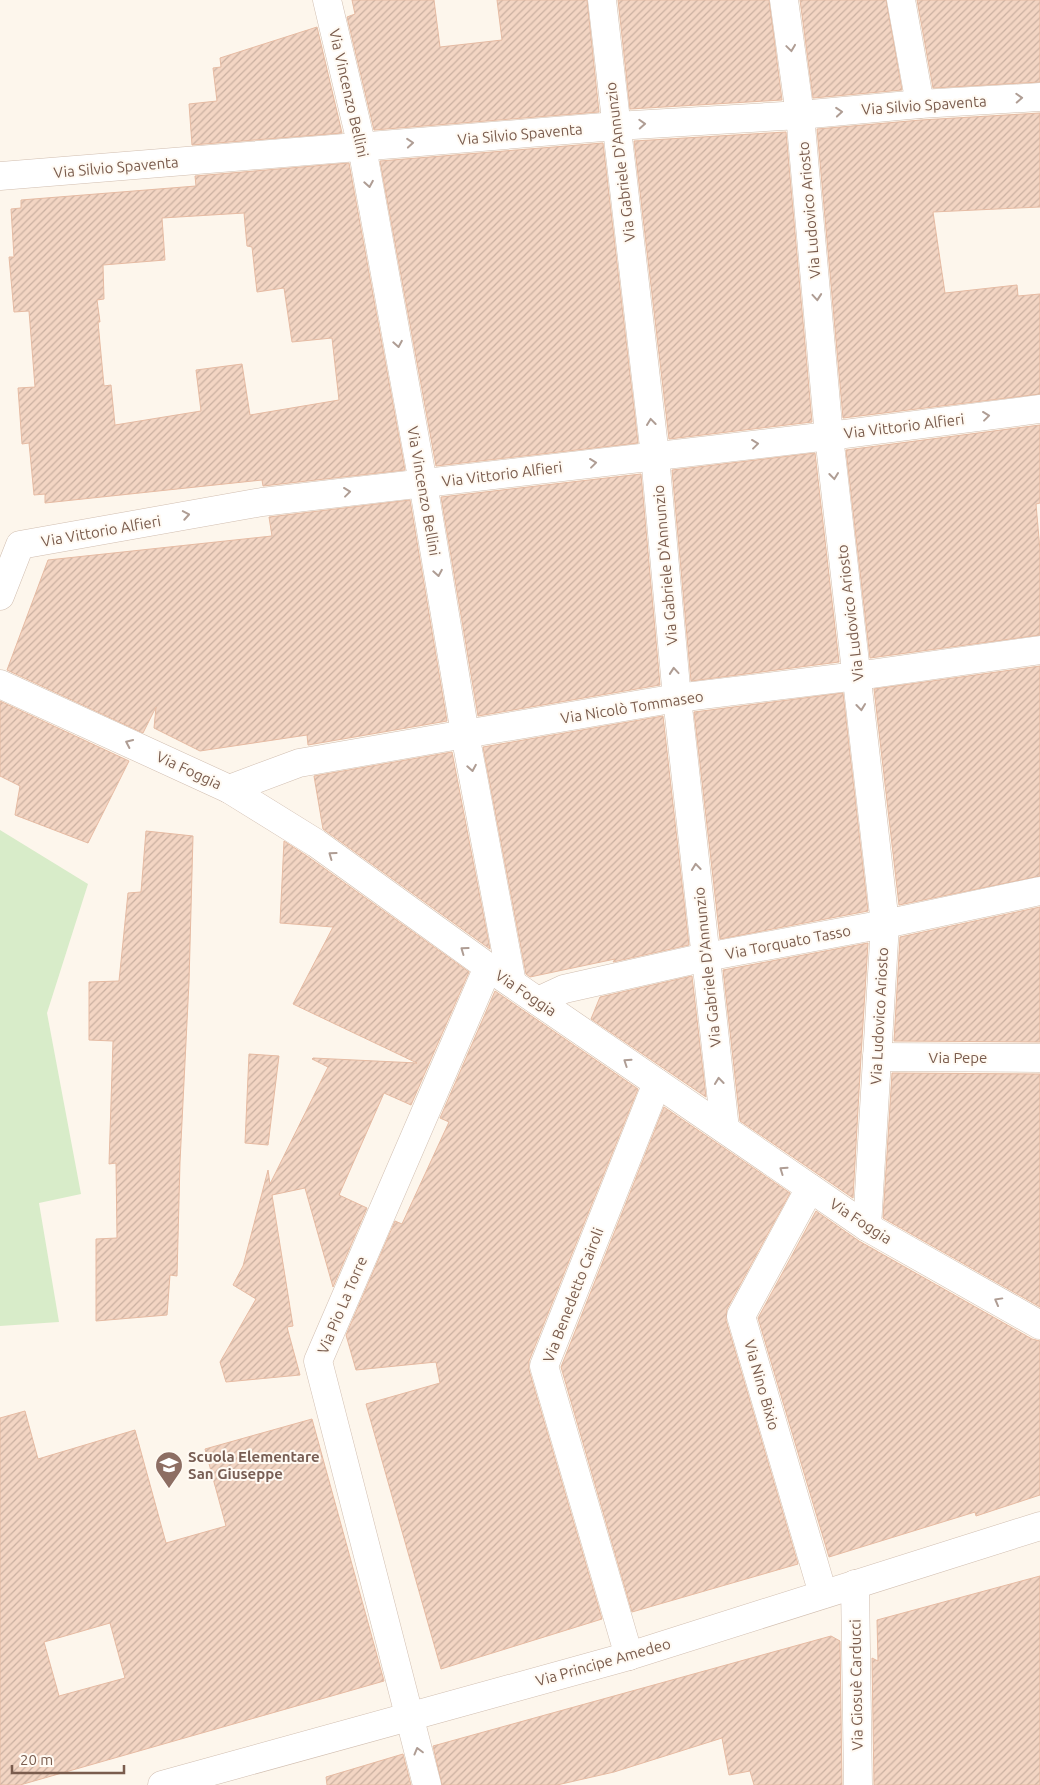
<svg xmlns="http://www.w3.org/2000/svg" width="1040" height="1785" viewBox="0 0 1040 1785" font-family="Ubuntu,sans-serif">
  <style>
    .grass { fill: #d8ecc9 }
    .building { fill: url(#building-hatch); stroke: #e6bba3; fill-rule: evenodd }
    .lines { fill: none; stroke-linecap: round; stroke-linejoin: round }
    .minor-casing { stroke: #d1beb0; stroke-width: 29 }
    .minor { stroke: #fff; stroke-width: 28 }
    .oneway { stroke: #af9d94 }
    .labels { text-anchor: middle; dominant-baseline: central; stroke-width: 4; stroke-linejoin: round; paint-order: stroke }
    .street-label { font-size: 15px; fill: #7a5c4d; stroke: #fffaf3 }
    .education-label { font-size: 15px; font-weight: bold; fill: #785e54; stroke: #fffaf3; text-anchor: start }
  </style>
  <defs>
    <pattern id="building-hatch" width="6" height="6" patternUnits="userSpaceOnUse" patternTransform="scale(1.25)"><rect width="6" height="6" fill="#f3d5c3"/><path d="M-1 1l2-2M0 6l6-6M5 7l2-2" fill="none" stroke="#cab0a1"/></pattern>
  </defs>
  <rect width="100%" height="100%" fill="#fdf6ec"/>
  <polygon class="grass" points="0,830 88,884 47,1013 81,1194 39,1203 59,1322 0,1326"/>
  <g class="building">
    <polygon points="352,0 434,0 440,47 502,40 497,0 587,0 599,112 374,130 347,17 355,14"/>
    <polygon points="618,0 769,0 782,100 630,109"/>
    <polygon points="800,0 886,0 902,90 813,98"/>
    <polygon points="917,0 1040,0 1040,82 933,88"/>
    <polygon points="317,27 342,133 192,145 189,104 217,101 213,68 221,67 220,58"/>
    <polygon points="1040,113 1040,207 933,212 945,293 1017,285 1018,296 1040,294 1040,394 843,418 817,129 921,120"/>
    <polygon points="786,132 812,422 669,439 634,141"/>
    <polygon points="603,143 638,443 436,466 380,161"/>
    <path d="M 349,163 L 405,470 L 263,486 L 262,480 L 45,503 L 45,494 L 34,495 L 29,443 L 22,444 L 18,388 L 35,387 L 29,311 L 14,312 L 9,257 L 14,257 L 11,209 L 21,208 L 21,200 L 196,186 L 195,176 ZM 244,213 L 247,246 L 252,247 L 257,292 L 284,288 L 292,342 L 332,338 L 339,400 L 250,415 L 242,364 L 196,370 L 201,411 L 115,425 L 111,385 L 104,386 L 98,322 L 100,322 L 97,300 L 104,299 L 103,265 L 165,260 L 162,218 Z"/>
    <polygon points="1040,425 1040,503 1036,504 1040,550 1040,635 870,658 846,450"/>
    <polygon points="815,453 839,662 691,681 672,470"/>
    <polygon points="641,474 660,685 478,716 441,497"/>
    <polygon points="410,500 447,721 308,745 307,735 200,751 154,728 156,707 143,733 7,670 48,560 272,536 269,517"/>
    <polygon points="1040,666 1040,876 899,905 874,689"/>
    <polygon points="843,693 868,911 720,939 694,712"/>
    <polygon points="0,701 129,761 88,843 15,815 20,786 0,776"/>
    <polygon points="663,716 689,945 613,962 615,959 530,977 526,974 483,747"/>
    <polygon points="452,752 490,949 323,829 314,776"/>
    <polygon points="146,831 193,836 189,982 180,1162 177,1276 170,1275 167,1315 96,1321 96,1239 117,1238 116,1163 109,1164 113,1041 89,1040 89,982 119,981 128,893 141,892"/>
    <polygon points="284,841 307,856 469,972 411,1105 384,1093 339,1195 367,1208 333,1287 305,1188 272,1195 293,1326 287,1327 300,1375 226,1382 220,1362 256,1299 233,1285 243,1266 268,1170 270,1184 328,1067 312,1059 313,1058 417,1063 293,1004 333,927 280,923"/>
    <polygon points="1040,907 1040,1042 894,1041 900,937"/>
    <polygon points="868,943 861,1056 853,1198 740,1121 723,970"/>
    <polygon points="692,976 706,1097 591,1019 600,997"/>
    <polygon points="495,991 638,1089 529,1361 529,1370 602,1619 441,1669 366,1404 440,1383 436,1362 356,1370 346,1335 395,1221 402,1224 449,1122 440,1118"/>
    <polygon points="249,1054 279,1056 268,1145 245,1143"/>
    <polygon points="892,1073 1040,1074 1040,1307 883,1218"/>
    <polygon points="664,1107 790,1193 727,1309 726,1320 798,1564 632,1612 561,1367"/>
    <polygon points="816,1211 859,1241 1032,1339 1040,1341 1040,1495 976,1516 975,1512 829,1557 758,1318"/>
    <path d="M 25,1411 L 38,1459 L 135,1430 L 166,1543 L 226,1526 L 205,1449 L 312,1419 L 384,1681 L 20,1785 L 0,1785 L 0,1418 ZM 110,1623 L 125,1678 L 59,1696 L 44,1642 Z"/>
    <polygon points="1040,1576 1040,1785 874,1785 872,1658 878,1661 877,1620"/>
    <polygon points="831,1636 840,1641 842,1785 754,1785 750,1771 729,1775 722,1738 614,1772 557,1785 442,1785 433,1746"/>
    <polygon points="403,1754 411,1785 327,1785 326,1777"/>
  </g>
  <g class="lines">
    <g class="minor-casing">
      <g id="minor">
        <polyline points="327,0 362,147 423,483 465,734 512,983"/>
        <polyline points="602,0 655,456 677,698 725,1129"/>
        <polyline points="784,0 800,115 829,436 885,924 867,1227"/>
        <polyline points="901,0 920,104"/>
        <polyline points="0,176 616,126 800,115 920,104 1040,97"/>
        <polyline points="0,596 20,545 262,502 829,436 1040,409"/>
        <polyline points="0,684 229,789 316,843 488,967 867,1227 1040,1325"/>
        <polyline points="229,789 299,763 465,734 677,698 857,676 1040,650"/>
        <polyline points="538,1001 564,989 706,957 885,924 1040,891"/>
        <polyline points="877,1057 1040,1058"/>
        <polyline points="810,1188 741,1316 823,1594"/>
        <polyline points="855,1584 858,1785"/>
        <polyline points="629,1656 544,1366 657,1083"/>
        <polyline points="162,1785 629,1656 1040,1526"/>
        <polyline points="427,1785 318,1361 488,967"/>
      </g>
    </g>
    <use href="#minor" class="minor"/>
  </g>
  <defs><path id="oneway-chevron" d="M-2-3.5L2.5 0L-2 3.5" fill="none" stroke-width="1.6" stroke-linecap="round" stroke-linejoin="round" transform="scale(1.25)"/></defs>
  <g class="oneway">
    <use href="#oneway-chevron" transform="translate(791 48) rotate(82)"/>
    <use href="#oneway-chevron" transform="translate(1019 98) rotate(-3)"/>
    <use href="#oneway-chevron" transform="translate(839 112) rotate(-5)"/>
    <use href="#oneway-chevron" transform="translate(642 124) rotate(-3)"/>
    <use href="#oneway-chevron" transform="translate(410 143) rotate(-5)"/>
    <use href="#oneway-chevron" transform="translate(369 184) rotate(80)"/>
    <use href="#oneway-chevron" transform="translate(817 297) rotate(85)"/>
    <use href="#oneway-chevron" transform="translate(398 344) rotate(80)"/>
    <use href="#oneway-chevron" transform="translate(986 416) rotate(-7)"/>
    <use href="#oneway-chevron" transform="translate(651 422) rotate(-97)"/>
    <use href="#oneway-chevron" transform="translate(755 444) rotate(-7)"/>
    <use href="#oneway-chevron" transform="translate(593 463) rotate(-7)"/>
    <use href="#oneway-chevron" transform="translate(834 476) rotate(83)"/>
    <use href="#oneway-chevron" transform="translate(347 492) rotate(-7)"/>
    <use href="#oneway-chevron" transform="translate(186 515) rotate(-10)"/>
    <use href="#oneway-chevron" transform="translate(438 573) rotate(80)"/>
    <use href="#oneway-chevron" transform="translate(674 671) rotate(-95)"/>
    <use href="#oneway-chevron" transform="translate(861 707) rotate(84)"/>
    <use href="#oneway-chevron" transform="translate(129 743) rotate(-155)"/>
    <use href="#oneway-chevron" transform="translate(472 768) rotate(80)"/>
    <use href="#oneway-chevron" transform="translate(332 855) rotate(-144)"/>
    <use href="#oneway-chevron" transform="translate(696 867) rotate(-96)"/>
    <use href="#oneway-chevron" transform="translate(464 950) rotate(-144)"/>
    <use href="#oneway-chevron" transform="translate(627 1062) rotate(-146)"/>
    <use href="#oneway-chevron" transform="translate(719 1081) rotate(-96)"/>
    <use href="#oneway-chevron" transform="translate(783 1170) rotate(-145)"/>
    <use href="#oneway-chevron" transform="translate(998 1301) rotate(-151)"/>
    <use href="#oneway-chevron" transform="translate(418 1751) rotate(-105)"/>
  </g>
  <defs>
    <g id="school-pin" transform="scale(1.4375)"><path d="M0 17L-7.5 6A9.5 9.5 0 1 1 7.5 6Z" fill="#8d6e63" stroke="#fffaf3"/><path d="M0-5L7-2L0 1L-7-2ZM-4 1L0 2.5L4 1V4Q0 6-4 4Z" fill="#fff"/></g>
  </defs>
  <g fill-rule="evenodd">
    <use href="#school-pin" x="169" y="1465"/>
  </g>
  <g class="labels">
    <g class="street-label">
      <text transform="translate(349 93) rotate(77)">Via Vincenzo Bellini</text>
      <text transform="translate(924 105) rotate(-4)">Via Silvio Spaventa</text>
      <text transform="translate(520 134) rotate(-5)">Via Silvio Spaventa</text>
      <text transform="translate(620 162) rotate(-97)">Via Gabriele D'Annunzio</text>
      <text transform="translate(116 167) rotate(-5)">Via Silvio Spaventa</text>
      <text transform="translate(809 210) rotate(-95)">Via Ludovico Ariosto</text>
      <text transform="translate(904 426) rotate(-7)">Via Vittorio Alfieri</text>
      <text transform="translate(502 474) rotate(-7)">Via Vittorio Alfieri</text>
      <text transform="translate(424 491) rotate(80)">Via Vincenzo Bellini</text>
      <text transform="translate(101 531) rotate(-10)">Via Vittorio Alfieri</text>
      <text transform="translate(665 565) rotate(-95)">Via Gabriele D'Annunzio</text>
      <text transform="translate(850 613) rotate(-97)">Via Ludovico Ariosto</text>
      <text transform="translate(632 707) rotate(-9)">Via Nicolò Tommaseo</text>
      <text transform="translate(189 770) rotate(25)">Via Foggia</text>
      <text transform="translate(788 942) rotate(-11)">Via Torquato Tasso</text>
      <text transform="translate(707 967) rotate(-96)">Via Gabriele D'Annunzio</text>
      <text transform="translate(526 993) rotate(34)">Via Foggia</text>
      <text transform="translate(879 1016) rotate(-87)">Via Ludovico Ariosto</text>
      <text x="958" y="1057">Via Pepe</text>
      <text transform="translate(861 1221) rotate(33)">Via Foggia</text>
      <text transform="translate(573 1295) rotate(-69)">Via Benedetto Cairoli</text>
      <text transform="translate(342 1305) rotate(-67)">Via Pio La Torre</text>
      <text transform="translate(762 1385) rotate(74)">Via Nino Bixio</text>
      <text transform="translate(603 1662) rotate(-16)">Via Principe Amedeo</text>
      <text transform="translate(856 1685) rotate(-91)">Via Giosuè Carducci</text>
    </g>
    <g class="education-label">
      <text x="188" y="1456">Scuola Elementare<tspan x="188" dy="17">San Giuseppe</tspan></text>
    </g>
  </g>
  <path d="M12 1765v8h112v-8" fill="none" stroke="#7a5c4d" stroke-width="2.5"/>
  <text x="20" y="1765" font-size="15" fill="#7a5c4d" stroke="#fffaf3" stroke-width="4" paint-order="stroke">20 m</text>
</svg>
